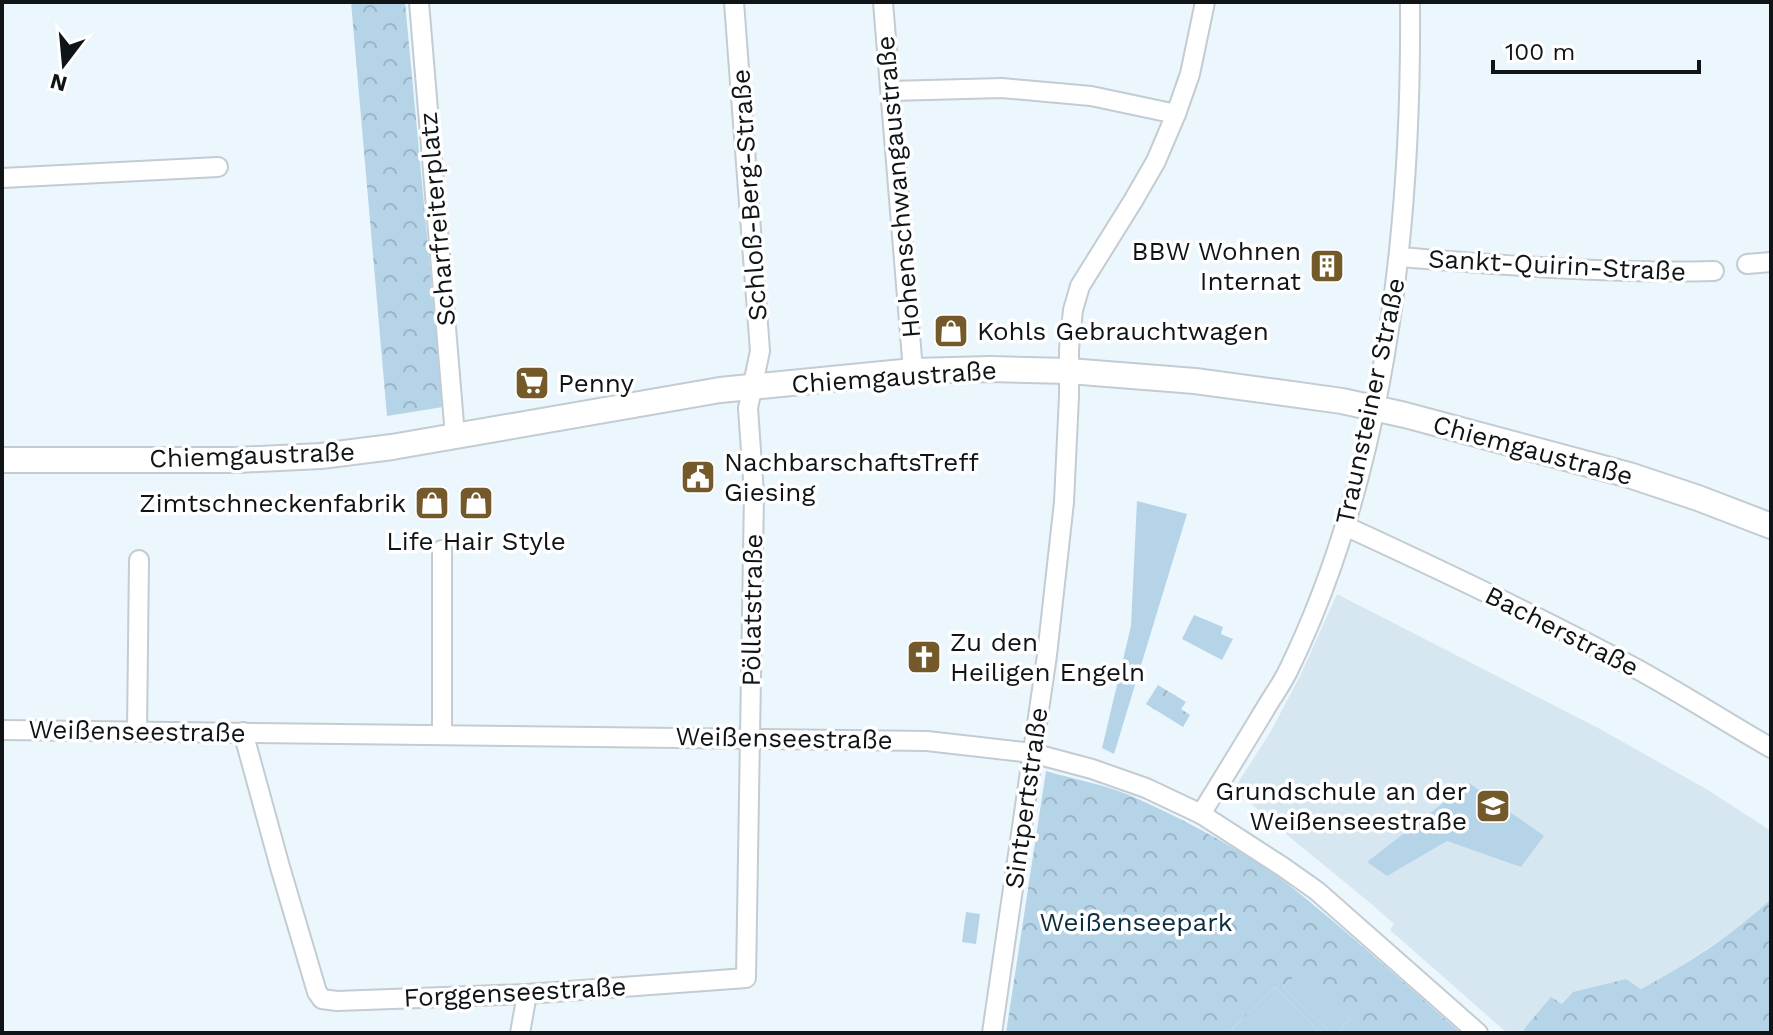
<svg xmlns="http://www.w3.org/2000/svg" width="1773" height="1035" viewBox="0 0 1773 1035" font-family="'Work Sans',sans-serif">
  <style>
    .built { fill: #d7e7f2 }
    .green { fill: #b6d4e8 }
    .forest { fill: url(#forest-crowns) }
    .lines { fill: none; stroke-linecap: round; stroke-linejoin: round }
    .minor-casing { stroke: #c2ccd2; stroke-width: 22 }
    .major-casing { stroke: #c2ccd2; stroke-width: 28 }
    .minor { stroke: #fff; stroke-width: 18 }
    .major { stroke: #fff; stroke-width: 24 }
    .labels { text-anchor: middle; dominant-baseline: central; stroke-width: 7; stroke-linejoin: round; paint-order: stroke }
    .street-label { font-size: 26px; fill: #101416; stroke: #fff }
    .poi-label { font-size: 26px; fill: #101416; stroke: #fff; text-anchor: start }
    .park-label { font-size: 26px; fill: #0b2e40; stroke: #fff }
  </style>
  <defs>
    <pattern id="forest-crowns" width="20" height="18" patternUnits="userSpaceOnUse" patternTransform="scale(2)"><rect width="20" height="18" fill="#b6d4e8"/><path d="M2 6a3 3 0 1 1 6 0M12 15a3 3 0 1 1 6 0" fill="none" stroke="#9bb5c6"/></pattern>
  </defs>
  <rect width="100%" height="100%" fill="#ecf6fd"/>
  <polygon class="built" points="1337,594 1600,729 1708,790 1771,831 1771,899 1746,923 1667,975 1641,989 1626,979 1535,1033 1507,1033 1390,930 1394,924 1369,902 1298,844 1234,789 1271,731 1300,676"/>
  <g class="green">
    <polygon points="1137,501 1187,514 1114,754 1102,748 1131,626"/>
    <polygon points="1194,615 1223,627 1221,634 1233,639 1222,660 1182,639"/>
    <polygon points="1469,783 1544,836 1521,867 1447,841 1387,876 1367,862"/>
    <polygon points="966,912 980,914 976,944 962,942"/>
    <polygon points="1299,970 1350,1019 1337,1033 1331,1033 1283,987"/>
    <polygon points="1275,987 1320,1033 1228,1033"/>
  </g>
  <g class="forest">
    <polygon points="351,2 405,2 443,407 387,416"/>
    <polygon points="1158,685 1186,702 1181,709 1190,715 1183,727 1146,704"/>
    <path d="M 1046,771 C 1073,779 1103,784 1129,795 C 1182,818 1243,850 1289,885 C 1348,932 1404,983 1461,1033 L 1337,1033 L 1350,1019 L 1299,971 L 1283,987 L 1331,1033 L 1320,1033 L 1275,987 L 1228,1033 L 1006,1033 Z"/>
    <path d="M 1771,899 L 1771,1033 L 1525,1033 L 1524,1029 L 1551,997 L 1562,1004 L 1573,992 L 1626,979 L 1641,989 C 1687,964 1733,935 1771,899 Z"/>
  </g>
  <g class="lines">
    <g class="minor-casing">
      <g id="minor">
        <polyline points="419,2 455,436"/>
        <polyline points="883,2 913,371"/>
        <polyline points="891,91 1002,88 1091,96 1176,114"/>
        <polyline points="2,178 218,167"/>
        <path d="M 1399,257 C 1504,265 1609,274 1714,271"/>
        <polyline points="1747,264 1771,262"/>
        <path d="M 1345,526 C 1443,571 1540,617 1635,668 C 1681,693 1726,722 1771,748"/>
        <polyline points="2,730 927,741 1032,753 1092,769 1146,788 1201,814 1283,867 1317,891 1478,1033"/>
        <polyline points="137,731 139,560"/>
        <polyline points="243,732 280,867 317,992 322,999 337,1001 527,994 746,978 754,494 748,408 760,351 734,2"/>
        <polyline points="442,734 442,550"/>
        <path d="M 1201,814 C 1222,780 1243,746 1264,711 C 1272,697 1282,684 1289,669 C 1387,467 1412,225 1410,2"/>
        <polyline points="520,1033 527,994"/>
        <polyline points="992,1033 1047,655 1064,502 1069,396 1069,349 1073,310 1080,286 1133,201 1156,161 1176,114 1190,74 1205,2"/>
      </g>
    </g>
    <g class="major-casing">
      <polyline id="major" points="2,460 237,460 321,456 392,447 720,390 913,371 991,369 1069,371 1195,381 1277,392 1342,401 1405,415 1629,475 1698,498 1771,526"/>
    </g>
    <use href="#minor" class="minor"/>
    <use href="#major" class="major"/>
  </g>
  <defs>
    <g id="building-square" transform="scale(1.8)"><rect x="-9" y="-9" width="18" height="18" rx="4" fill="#74592b" stroke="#fff"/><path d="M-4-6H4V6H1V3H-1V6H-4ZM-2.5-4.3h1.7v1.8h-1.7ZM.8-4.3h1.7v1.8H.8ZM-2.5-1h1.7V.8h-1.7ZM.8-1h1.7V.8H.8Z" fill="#fff"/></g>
    <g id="shop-square" transform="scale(1.8)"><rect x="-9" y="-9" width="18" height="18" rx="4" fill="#74592b" stroke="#fff"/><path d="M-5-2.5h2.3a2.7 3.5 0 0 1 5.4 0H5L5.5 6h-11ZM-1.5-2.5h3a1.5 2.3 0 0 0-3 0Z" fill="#fff"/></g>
    <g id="supermarket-square" transform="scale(1.8)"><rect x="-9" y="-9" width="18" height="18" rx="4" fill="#74592b" stroke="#fff"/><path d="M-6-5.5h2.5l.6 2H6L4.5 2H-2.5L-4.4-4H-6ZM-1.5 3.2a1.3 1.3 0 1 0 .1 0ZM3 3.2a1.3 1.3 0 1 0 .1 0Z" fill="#fff"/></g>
    <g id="civic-square" transform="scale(1.8)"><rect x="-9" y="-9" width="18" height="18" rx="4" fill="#74592b" stroke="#fff"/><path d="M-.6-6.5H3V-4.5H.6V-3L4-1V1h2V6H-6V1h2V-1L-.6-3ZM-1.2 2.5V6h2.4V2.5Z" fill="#fff"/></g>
    <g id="church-square" transform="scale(1.8)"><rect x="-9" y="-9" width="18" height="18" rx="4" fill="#74592b" stroke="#fff"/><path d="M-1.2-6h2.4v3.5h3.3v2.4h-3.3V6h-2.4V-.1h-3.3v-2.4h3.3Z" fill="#fff"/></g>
    <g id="school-square" transform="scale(1.8)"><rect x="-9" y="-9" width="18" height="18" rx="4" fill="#74592b" stroke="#fff"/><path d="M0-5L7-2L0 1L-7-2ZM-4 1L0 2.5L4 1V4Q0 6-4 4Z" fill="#fff"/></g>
  </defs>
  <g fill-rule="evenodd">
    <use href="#building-square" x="1327" y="266"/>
    <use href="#shop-square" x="951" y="331"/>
    <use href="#supermarket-square" x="532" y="383"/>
    <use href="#civic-square" x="698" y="477"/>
    <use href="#shop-square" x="432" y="503"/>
    <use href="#shop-square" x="476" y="503"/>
    <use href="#church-square" x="924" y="657"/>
    <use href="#school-square" x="1493" y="806"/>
  </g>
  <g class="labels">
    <g class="street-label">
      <text transform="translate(898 187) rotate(-95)">Hohenschwangaustraße</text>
      <text transform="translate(749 195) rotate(-94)">Schloß-Berg-Straße</text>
      <text transform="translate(437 219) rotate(-95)">Scharfreiterplatz</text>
      <text transform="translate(1557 265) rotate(3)">Sankt-Quirin-Straße</text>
      <text transform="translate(894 377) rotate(-4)">Chiemgaustraße</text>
      <text transform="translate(1370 401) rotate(-78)">Traunsteiner Straße</text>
      <text transform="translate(1533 450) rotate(15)">Chiemgaustraße</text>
      <text transform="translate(252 455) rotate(-2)">Chiemgaustraße</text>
      <text transform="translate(752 610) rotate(-89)">Pöllatstraße</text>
      <text transform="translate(1562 631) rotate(27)">Bacherstraße</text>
      <text transform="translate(137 731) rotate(1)">Weißenseestraße</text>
      <text transform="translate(784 738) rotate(1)">Weißenseestraße</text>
      <text transform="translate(1026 798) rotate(-82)">Sintpertstraße</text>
      <text transform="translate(515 992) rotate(-3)">Forggenseestraße</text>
    </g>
    <g class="poi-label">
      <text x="1301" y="251" text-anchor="end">BBW Wohnen<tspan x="1301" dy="30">Internat</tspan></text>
      <text x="977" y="331">Kohls Gebrauchtwagen</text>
      <text x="558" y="383">Penny</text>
      <text x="724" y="462">NachbarschaftsTreff<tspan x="724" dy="30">Giesing</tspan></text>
      <text x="406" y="503" text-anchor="end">Zimtschneckenfabrik</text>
      <text x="476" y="541" text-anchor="middle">Life Hair Style</text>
      <text x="950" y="642">Zu den<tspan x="950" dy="30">Heiligen Engeln</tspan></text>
      <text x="1467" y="791" text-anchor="end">Grundschule an der<tspan x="1467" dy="30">Weißenseestraße</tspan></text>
    </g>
    <g class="park-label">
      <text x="1136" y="922">Weißenseepark</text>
    </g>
  </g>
  <rect width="1773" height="1035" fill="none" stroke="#101416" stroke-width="8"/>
  <g transform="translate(64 64) rotate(196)" stroke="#ffffff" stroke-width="6" paint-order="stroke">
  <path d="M0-6L14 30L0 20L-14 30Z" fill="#101416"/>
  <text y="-12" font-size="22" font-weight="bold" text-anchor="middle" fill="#101416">N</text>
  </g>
  <path d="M1493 60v12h206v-12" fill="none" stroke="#101416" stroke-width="4"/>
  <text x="1505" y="60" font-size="24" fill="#101416" stroke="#ffffff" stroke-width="6" paint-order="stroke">100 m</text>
</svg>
